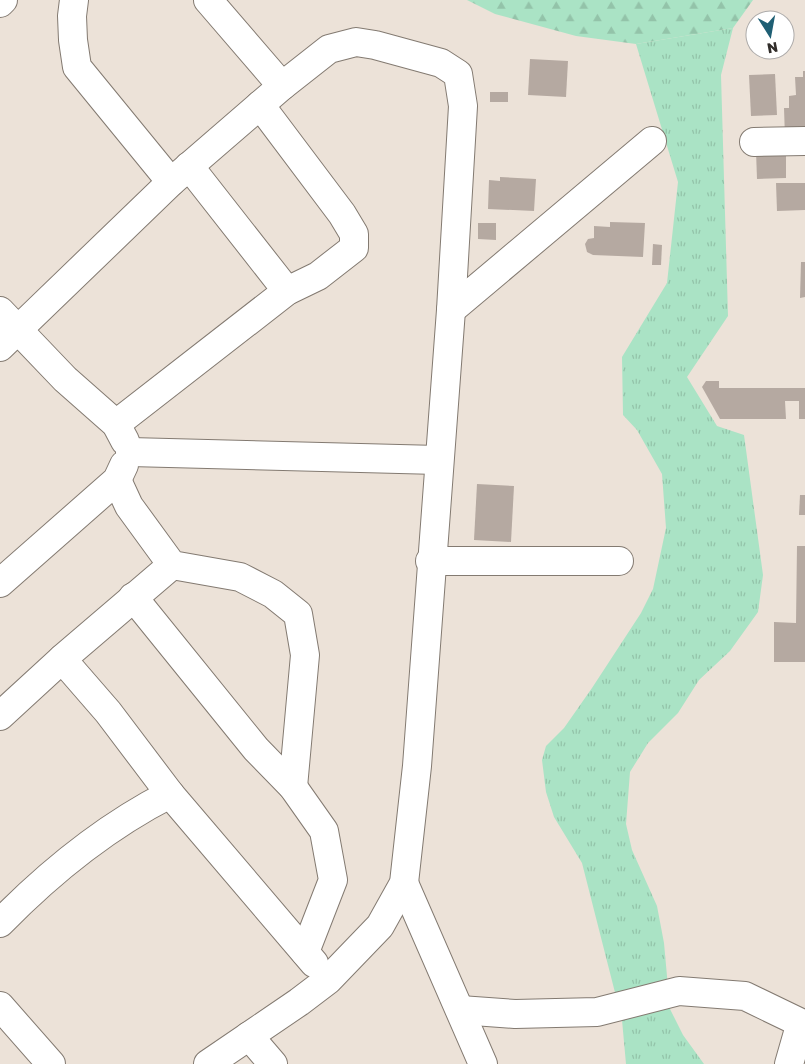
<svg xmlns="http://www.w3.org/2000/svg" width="805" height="1064" viewBox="0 0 805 1064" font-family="'Golos Text',sans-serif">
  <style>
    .grass { fill: url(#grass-tufts) }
    .forest { fill: url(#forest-firs) }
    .building { fill: #b5a9a1 }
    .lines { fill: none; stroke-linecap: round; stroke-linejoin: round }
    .minor-casing { stroke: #837a71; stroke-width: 30 }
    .minor { stroke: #fff; stroke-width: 28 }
  </style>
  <defs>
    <pattern id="grass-tufts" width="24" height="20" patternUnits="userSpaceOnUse" patternTransform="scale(1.25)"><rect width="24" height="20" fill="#aae3c5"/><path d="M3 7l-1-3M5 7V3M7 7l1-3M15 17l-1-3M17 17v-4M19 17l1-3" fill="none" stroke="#93c3a9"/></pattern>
    <pattern id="forest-firs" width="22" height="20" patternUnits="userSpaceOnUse" patternTransform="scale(1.25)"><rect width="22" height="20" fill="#aae3c5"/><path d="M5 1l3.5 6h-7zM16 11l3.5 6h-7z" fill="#93c3a9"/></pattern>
  </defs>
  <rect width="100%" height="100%" fill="#ece2d8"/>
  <polygon class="grass" points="733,28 721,75 728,316 687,377 717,426 744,435 763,575 758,612 730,651 699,680 678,713 648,743 630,772 626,824 632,850 657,906 664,943 670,1009 683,1035 704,1064 626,1064 622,1020 582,863 554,817 546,792 542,760 546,746 564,728 592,688 641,613 653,589 666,528 662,474 637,430 623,415 622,357 667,283 678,182 636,44"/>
  <polygon class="forest" points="467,0 753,0 733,28 636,44 576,36 495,14"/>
  <g class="building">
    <polygon points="530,59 568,61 566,97 528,95"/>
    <polygon points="803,71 805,71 805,138 785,138 784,108 789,108 789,96 796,95 795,77 803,77"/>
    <polygon points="775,74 777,115 751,116 749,75"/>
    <rect x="490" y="92" width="18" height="10"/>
    <polygon points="786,150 786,178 757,179 756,151"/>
    <polygon points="500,177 536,179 534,211 488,209 489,180 500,181"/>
    <polygon points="776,183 805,183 805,210 777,211"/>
    <polygon points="610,222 645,223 643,257 593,255 587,252 585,244 588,239 594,238 594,226 610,227"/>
    <polygon points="478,223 496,223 496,240 478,239"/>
    <polygon points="653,244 662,245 661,265 652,265"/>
    <polygon points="801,262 805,262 805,297 800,298"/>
    <polygon points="706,381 719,381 719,388 805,388 805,419 799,419 799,401 785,401 786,419 720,419 702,387"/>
    <polygon points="477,484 514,486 511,542 474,540"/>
    <polygon points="800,495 805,495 805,515 799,515"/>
    <polygon points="797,546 805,546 805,662 774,662 774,622 796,623"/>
  </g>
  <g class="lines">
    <g class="minor-casing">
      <g id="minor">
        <polyline points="74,0 72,16 73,40 77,67 171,182"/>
        <polyline points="208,0 282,86"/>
        <polyline points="0,3 3,0"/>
        <polyline points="754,142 805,141"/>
        <polyline points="189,166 287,291"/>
        <polyline points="451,310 652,141"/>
        <polyline points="0,311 65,379 116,424 125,441"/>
        <polyline points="0,347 171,182 282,86 329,49 356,42 375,45 441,63 458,74 463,106 451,310 417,766 404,883 380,926 328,980 299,1002 208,1064"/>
        <polyline points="116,424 287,291 318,276 354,248 354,234 342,214 260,105"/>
        <polyline points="130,452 438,460"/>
        <polyline points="117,480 129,506 172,565 240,577 273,594 298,614 305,655 293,787"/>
        <polyline points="430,561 619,561"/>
        <polyline points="0,583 117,480 124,465"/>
        <polyline points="133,597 256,749 293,787 324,831 333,880 305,952"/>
        <polyline points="0,716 62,659 172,565"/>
        <polyline points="170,794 314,963"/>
        <polyline points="404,883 483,1064"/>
        <path d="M 0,923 C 49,873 107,826 170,794 L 108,712 L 62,659"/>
        <polyline points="0,1006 51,1064"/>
        <polyline points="460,1010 515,1014 597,1012 679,991 745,996 805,1025"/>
        <polyline points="249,1036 273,1064"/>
        <polyline points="789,1064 799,1029 805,1025"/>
      </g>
    </g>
    <use href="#minor" class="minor"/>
  </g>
  <g transform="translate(770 35) rotate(169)"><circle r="24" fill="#ffffff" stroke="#adabaa"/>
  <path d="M0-4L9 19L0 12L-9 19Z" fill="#1f5f74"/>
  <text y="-8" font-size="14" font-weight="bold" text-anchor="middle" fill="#312d2a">N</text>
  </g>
</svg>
